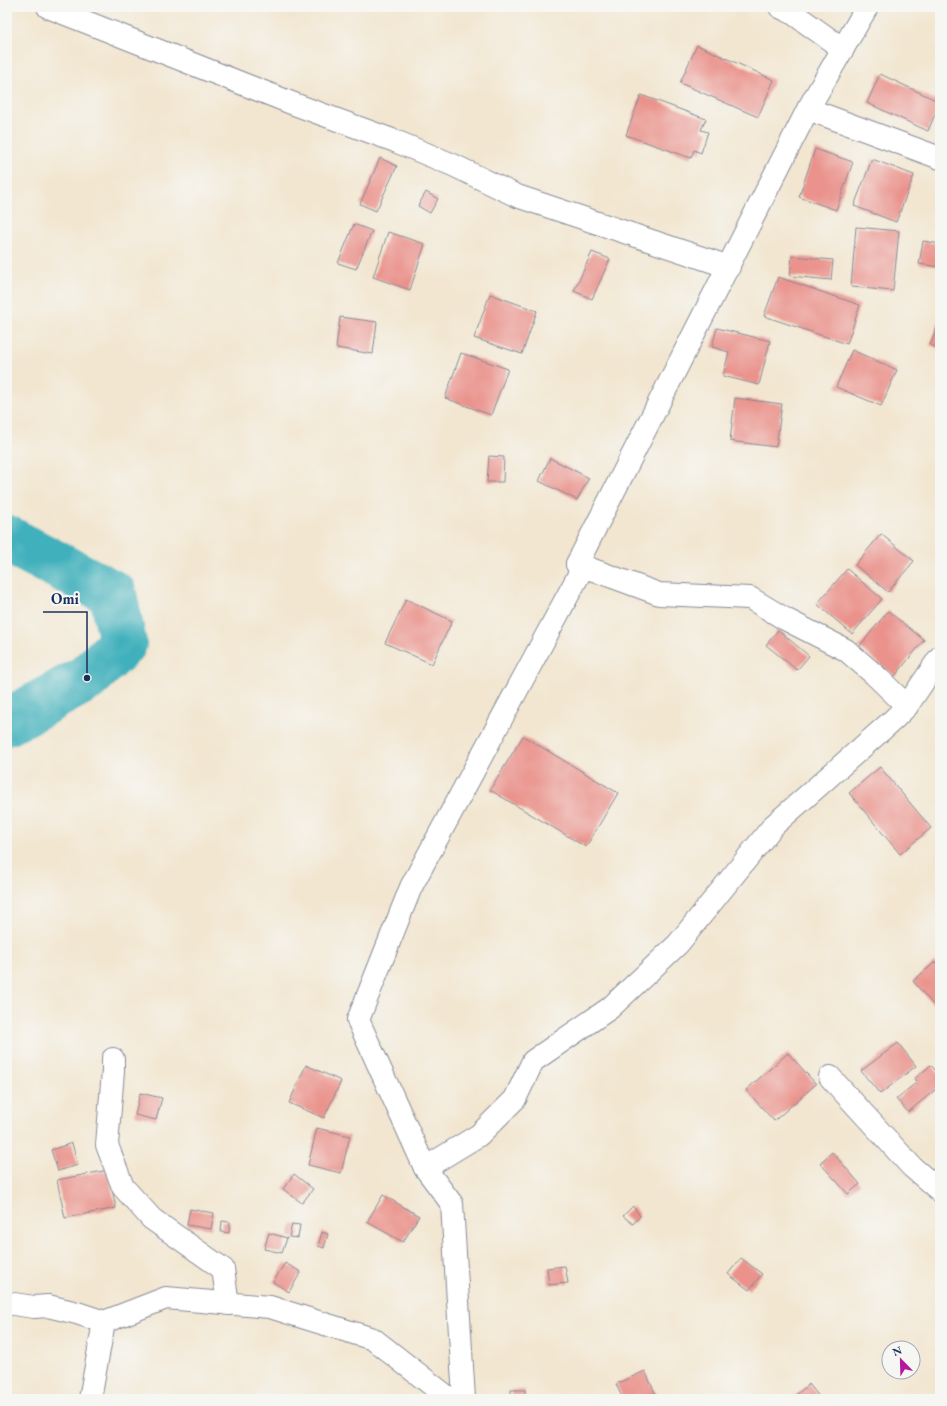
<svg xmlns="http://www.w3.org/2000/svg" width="947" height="1406" viewBox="0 0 947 1406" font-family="'EB Garamond',serif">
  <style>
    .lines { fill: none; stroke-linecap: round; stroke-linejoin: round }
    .river { stroke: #41b0bc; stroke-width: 48 }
    .building { fill: #ea928b }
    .street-casing { stroke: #868a97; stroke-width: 24 }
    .street { stroke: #fff; stroke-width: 22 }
    .leader { fill: none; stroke: #1b2f5e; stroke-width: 1.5 }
    .callout-dot { fill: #1b2f5e; stroke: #f6f6f2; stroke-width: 1.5 }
    .callout-label { font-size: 15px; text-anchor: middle; font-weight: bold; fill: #1b2f5e; stroke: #f6f6f2; stroke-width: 4; stroke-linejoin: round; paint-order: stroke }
  </style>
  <rect width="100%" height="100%" fill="#f6f6f2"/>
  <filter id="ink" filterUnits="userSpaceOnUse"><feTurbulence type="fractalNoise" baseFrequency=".025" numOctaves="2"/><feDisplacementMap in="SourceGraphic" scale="8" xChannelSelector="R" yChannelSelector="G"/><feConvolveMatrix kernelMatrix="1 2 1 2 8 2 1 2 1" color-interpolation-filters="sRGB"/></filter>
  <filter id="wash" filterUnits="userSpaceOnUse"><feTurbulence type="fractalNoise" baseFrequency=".012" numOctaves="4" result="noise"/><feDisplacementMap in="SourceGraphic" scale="16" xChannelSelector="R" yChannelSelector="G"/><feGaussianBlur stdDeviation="0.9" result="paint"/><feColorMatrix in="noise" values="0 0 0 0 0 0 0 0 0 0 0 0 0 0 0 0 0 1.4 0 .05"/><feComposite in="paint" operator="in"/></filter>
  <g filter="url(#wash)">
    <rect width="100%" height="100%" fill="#f2e6d0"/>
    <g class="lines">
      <polyline class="river" points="7,539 113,594 123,643 87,678 7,722"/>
    </g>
    <g id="blocks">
      <g class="building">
        <polygon points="697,45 774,80 758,117 680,83"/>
        <polygon points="880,74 940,102 928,131 867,103"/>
        <polygon points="641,95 706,119 701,130 708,132 701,153 694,150 691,158 626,135"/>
        <polygon points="815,149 853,162 836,210 799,197"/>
        <polygon points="380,158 397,166 376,211 360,204"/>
        <polygon points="872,159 914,175 896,222 854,206"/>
        <polygon points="426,192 438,199 430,213 418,206"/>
        <polygon points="354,224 372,231 356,269 338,263"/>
        <polygon points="856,227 899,231 893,291 851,287"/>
        <polygon points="388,232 425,244 410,290 373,277"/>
        <polygon points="923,241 940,244 940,267 919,264"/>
        <polygon points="592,252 610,259 592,299 574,291"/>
        <polygon points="792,256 833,260 831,280 790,276"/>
        <polygon points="778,277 860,305 847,344 764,316"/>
        <polygon points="490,294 537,311 522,354 474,338"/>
        <polygon points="340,317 377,322 373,354 336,348"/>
        <polygon points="940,320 940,349 930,345"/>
        <polygon points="717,328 770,341 759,385 723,376 729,352 712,347"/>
        <polygon points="852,350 897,370 881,406 836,387"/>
        <polygon points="461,353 508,369 491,415 445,398"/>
        <polygon points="735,398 782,404 776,447 730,441"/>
        <polygon points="489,456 504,457 503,482 487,482"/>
        <polygon points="550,458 589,478 577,500 539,481"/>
        <polygon points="881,534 914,561 888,592 855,565"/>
        <polygon points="847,569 882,599 852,634 817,604"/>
        <polygon points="406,599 452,621 432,664 385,643"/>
        <polygon points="888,611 924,640 895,676 859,647"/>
        <polygon points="778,630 809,656 797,670 766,645"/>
        <polygon points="523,736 618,793 586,847 490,790"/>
        <polygon points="880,767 931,828 900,854 849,793"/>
        <polygon points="935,962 940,967 940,1003 935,1007 913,981"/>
        <polygon points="898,1043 916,1066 880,1094 861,1071"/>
        <polygon points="788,1053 816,1084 774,1121 746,1090"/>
        <polygon points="306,1065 341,1081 324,1118 289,1103"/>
        <polygon points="931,1065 940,1076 940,1086 908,1112 896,1099 917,1082 914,1079"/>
        <polygon points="140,1093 162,1098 156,1120 135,1115"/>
        <polygon points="317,1128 350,1136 341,1173 308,1165"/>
        <polygon points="72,1143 78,1165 58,1171 51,1150"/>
        <polygon points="832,1152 860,1184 848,1194 820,1163"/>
        <polygon points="108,1170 116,1208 65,1218 57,1180"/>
        <polygon points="294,1174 313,1189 302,1203 283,1189"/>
        <polygon points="383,1195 419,1216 403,1242 367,1222"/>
        <polygon points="633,1206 640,1216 633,1224 623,1216"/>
        <polygon points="190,1209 214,1213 211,1229 187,1225"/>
        <polygon points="222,1221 230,1222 229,1233 221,1232"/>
        <polygon points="292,1224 300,1225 298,1238 289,1237"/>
        <polygon points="322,1232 328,1234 324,1248 318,1246"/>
        <polygon points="269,1233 287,1238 282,1253 264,1249"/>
        <polygon points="741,1258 762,1274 749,1290 728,1274"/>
        <polygon points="285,1263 301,1272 289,1292 273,1282"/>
        <polygon points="565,1266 568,1283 549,1285 547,1268"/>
        <polygon points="645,1371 658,1399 623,1399 616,1384"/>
        <polygon points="809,1384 821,1399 791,1399"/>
        <rect x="511" y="1390" width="14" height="9"/>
      </g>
    </g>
  </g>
  <g filter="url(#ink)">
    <use href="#blocks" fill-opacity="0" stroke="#868a97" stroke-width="1"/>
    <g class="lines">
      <g class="street-casing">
        <g id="street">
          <polyline points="48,7 294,104 395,141 453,165 517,196 729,267"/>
          <polyline points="780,7 794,14 843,49"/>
          <polyline points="808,109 940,158"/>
          <polyline points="577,564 659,594 750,598 785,619 846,650 875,675 907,706"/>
          <polyline points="113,1059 113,1071 107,1145 123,1187 152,1219 223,1269 228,1304"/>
          <polyline points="830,1077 912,1167 940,1191"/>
          <polyline points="425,1168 479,1135 515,1099 533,1061 610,1008 678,944 774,825 893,720 907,706 940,657"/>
          <polyline points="7,1303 34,1307 48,1306 77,1313 104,1322"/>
          <polyline points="90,1399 104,1322 166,1298 270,1307 373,1339 450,1399"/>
          <polyline points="464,1399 452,1204 425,1168 358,1020 411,887 581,571 577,564 808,109 867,7"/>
        </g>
      </g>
      <use href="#street" class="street"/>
    </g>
  </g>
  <path class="leader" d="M87 678L87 612H43"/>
  <circle class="callout-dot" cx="87" cy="678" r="4"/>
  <g class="callout-label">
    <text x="65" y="604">Omi</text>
  </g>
  <rect width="947" height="1406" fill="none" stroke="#f6f6f2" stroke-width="24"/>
  <g transform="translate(901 1360) rotate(337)"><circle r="19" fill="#f6f6f2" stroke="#9ea6b7"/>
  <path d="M0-3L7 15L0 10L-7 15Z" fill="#b5179e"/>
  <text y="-6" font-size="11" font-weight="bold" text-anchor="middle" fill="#1b2f5e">N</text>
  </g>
</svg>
